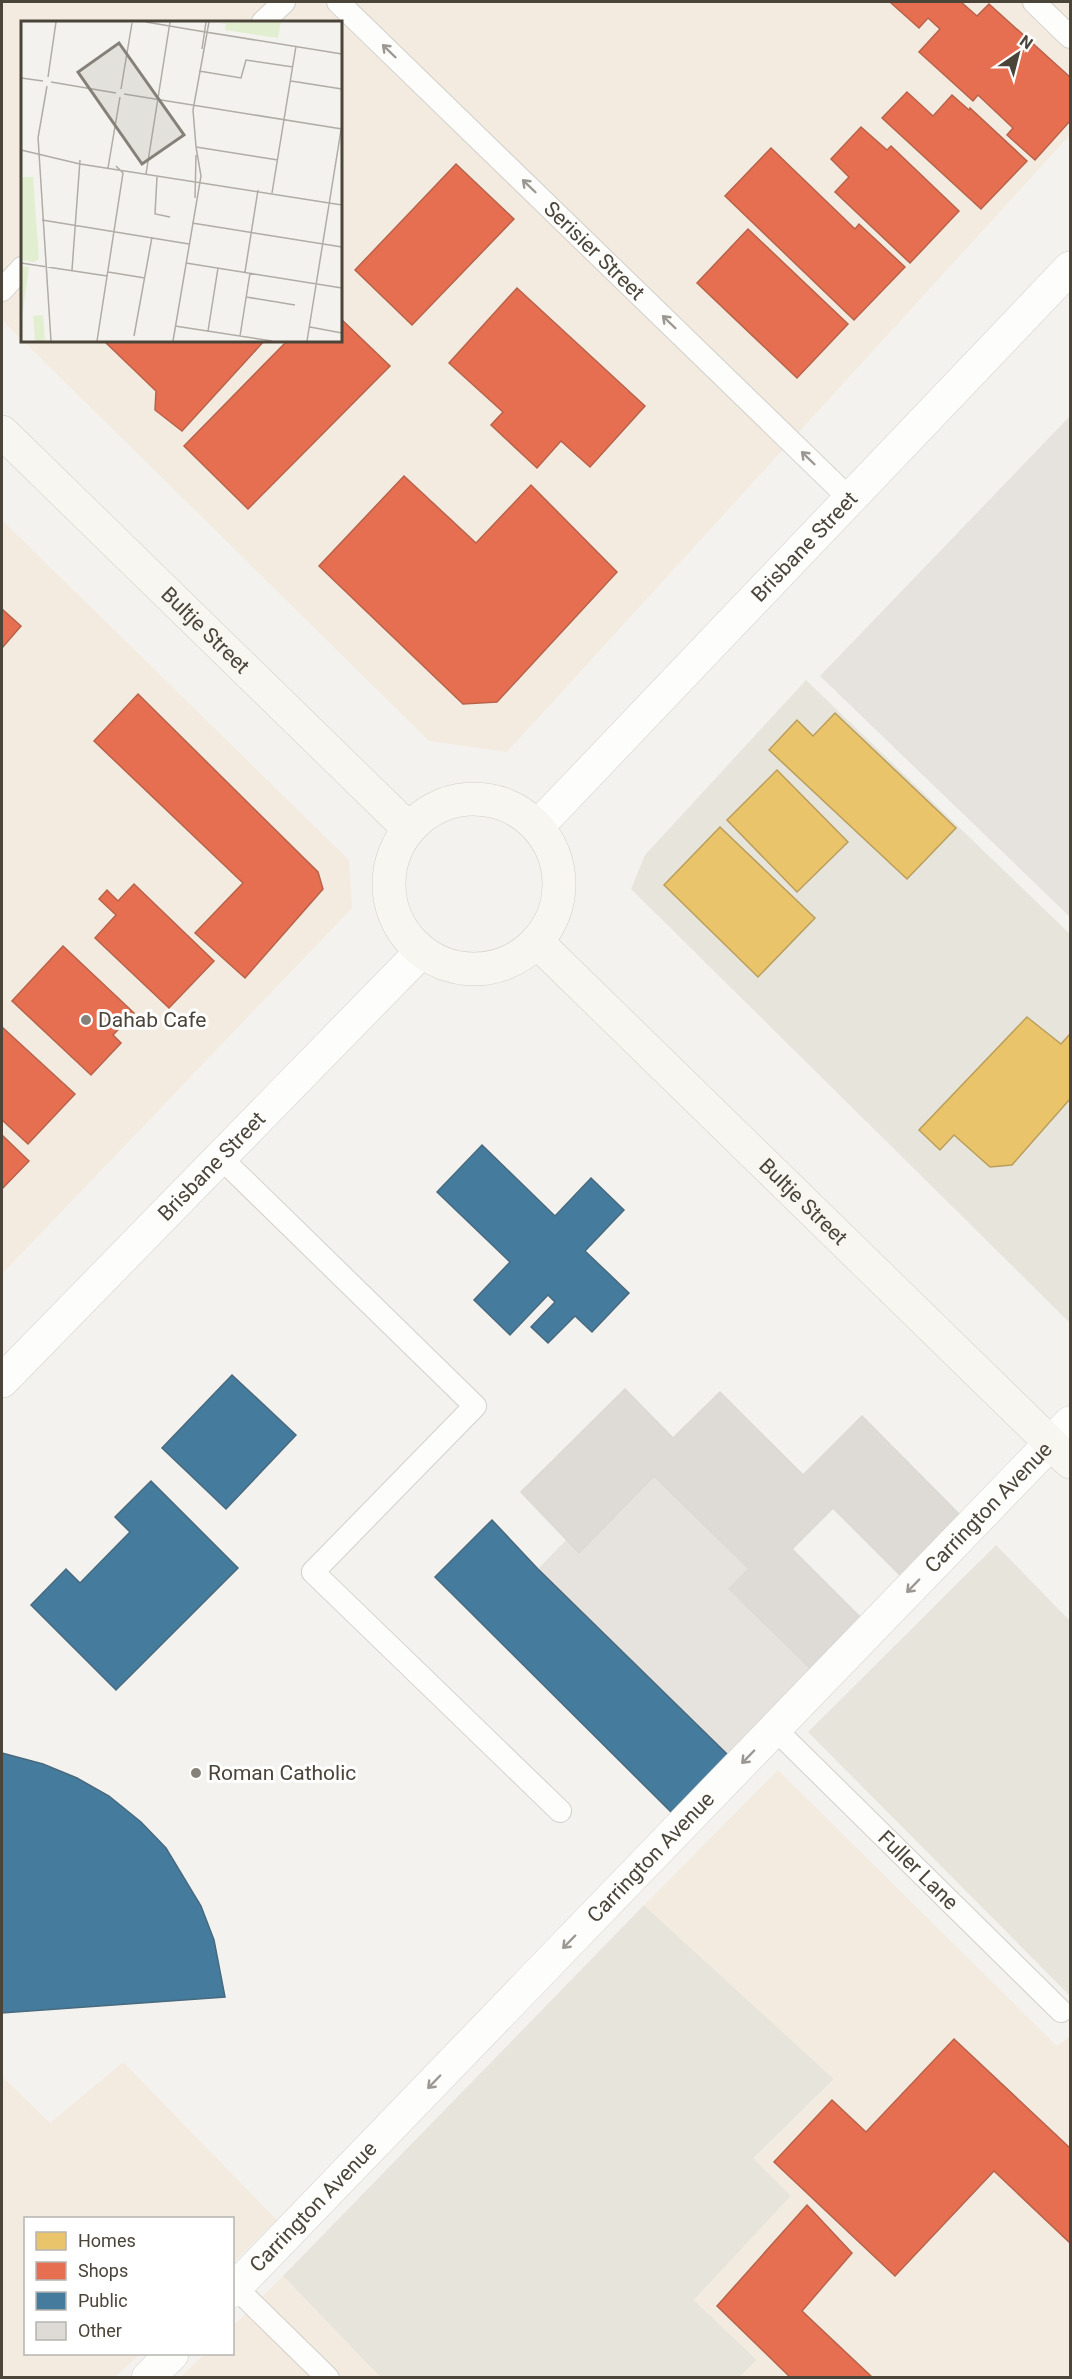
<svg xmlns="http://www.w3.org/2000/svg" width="1072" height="2379" viewBox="0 0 1072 2379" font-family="Roboto,sans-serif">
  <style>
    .residential { fill: #e7e4dc }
    .commercial { fill: #f3ebdf; fill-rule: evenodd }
    .parking { fill: #e6e3df }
    .homes { fill: #e9c46a; stroke: #ba9e5b; stroke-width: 1.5 }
    .shops { fill: #e76f51; stroke: #b8624a; stroke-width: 1.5 }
    .public { fill: #457b9d; stroke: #476a7f; stroke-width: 1.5 }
    .building { fill: #dedbd6; stroke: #dcd9d4; stroke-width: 1.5 }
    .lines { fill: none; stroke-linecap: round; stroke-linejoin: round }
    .lane-casing { stroke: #d2d0cb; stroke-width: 24 }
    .street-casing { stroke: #d2d0cb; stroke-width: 34 }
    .secondary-casing { stroke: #d3cfc5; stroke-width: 34 }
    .lane { stroke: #fdfdfc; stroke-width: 22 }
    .street { stroke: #fdfdfc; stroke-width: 33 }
    .secondary { stroke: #f7f6f1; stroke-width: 33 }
    .oneway { stroke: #9b9791 }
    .poi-dot { fill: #868178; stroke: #fff; stroke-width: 2 }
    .labels { text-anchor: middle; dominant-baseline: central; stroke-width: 6; stroke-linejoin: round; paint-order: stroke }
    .street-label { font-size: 21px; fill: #4b4439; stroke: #fff }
    .poi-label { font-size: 21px; fill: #4b4439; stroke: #fff; text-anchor: start }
    .inset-road { fill: none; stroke: #b0aca6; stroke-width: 1.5 }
    .view { fill: #868178; fill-opacity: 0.15; stroke: #868178; stroke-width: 3 }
    .inset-edge { fill: none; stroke: #4b4439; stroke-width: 3 }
  </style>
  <rect width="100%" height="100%" fill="#f4f2ee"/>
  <g class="residential">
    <polygon points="806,680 1070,934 1070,1323 631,889 645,855"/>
    <polygon points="996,1545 1070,1621 1070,1996 808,1732"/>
    <polygon points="644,1905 834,2079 754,2158 791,2196 694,2300 757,2360 740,2377 380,2377 283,2276"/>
  </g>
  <g class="commercial">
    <path d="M 2,2 L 1070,2 L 1070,135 L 507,752 L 429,741 L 2,320 ZM 22,22 L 340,22 L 340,340 L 22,340 Z"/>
    <polygon points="2,520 349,860 352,908 2,1274"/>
    <polygon points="778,1770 1057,2046 1070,2036 1070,2377 740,2377 757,2360 694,2300 791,2196 754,2159 834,2079 644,1905"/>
    <polygon points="123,2062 277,2220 233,2263 232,2218 26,2218 26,2354 140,2354 115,2377 2,2377 2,2076 50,2123"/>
    <polygon points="283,2276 380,2377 180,2378 204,2354 232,2354 233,2326"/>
  </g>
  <g class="parking">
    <polygon points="1069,417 1070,418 1070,917 820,676"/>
    <polygon points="654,1476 749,1569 729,1590 812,1670 728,1755 538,1569 566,1540 579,1552"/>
  </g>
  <g class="homes">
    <polygon points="835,713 956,828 907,879 769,750 797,720 813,736"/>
    <polygon points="777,770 848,842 797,892 727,820"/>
    <polygon points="720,827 815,918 758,977 664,885"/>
    <polygon points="1027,1017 1061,1044 1070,1034 1070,1099 1012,1165 990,1167 954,1135 940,1150 919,1130"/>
  </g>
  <g class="shops">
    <polygon points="890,2 961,2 977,16 989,4 1070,77 1070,121 1035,160 1007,135 1013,128 978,95 973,101 919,52 940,29 928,18 919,28"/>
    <polygon points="907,92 933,116 952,95 969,110 970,108 1027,161 981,209 882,118"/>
    <polygon points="861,127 887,150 891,146 959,211 910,263 835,192 849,177 831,159"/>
    <polygon points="771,148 855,229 859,224 905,267 854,320 725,196"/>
    <polygon points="456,164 514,219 412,325 355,270"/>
    <polygon points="748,229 848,324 797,378 697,283"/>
    <polygon points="517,288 645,406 590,467 561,441 537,468 491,425 503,412 449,363"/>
    <polygon points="340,318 390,366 248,509 184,446 288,340 340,340"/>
    <polygon points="103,340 265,340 182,431 155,410 156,391"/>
    <polygon points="404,476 476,543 531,485 617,572 497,702 463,704 319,566"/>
    <polygon points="2,609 21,626 2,648"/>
    <polygon points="138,694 318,872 323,889 245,978 195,933 243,883 94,741"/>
    <polygon points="134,884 214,961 169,1008 95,938 116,915 99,899 107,890 118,901"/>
    <polygon points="63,946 134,1013 113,1035 121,1043 91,1075 12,1001"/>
    <polygon points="2,1027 75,1094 28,1144 2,1120"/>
    <polygon points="2,1135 29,1161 2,1189"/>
    <polygon points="954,2039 1070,2148 1070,2243 994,2171 895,2276 774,2162 832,2100 866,2132"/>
    <polygon points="807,2205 852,2253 802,2311 873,2378 791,2378 717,2306"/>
  </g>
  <g class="public">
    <polygon points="482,1145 555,1216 591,1178 624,1210 585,1251 629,1293 592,1332 575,1316 548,1343 531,1327 555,1302 548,1295 510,1335 474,1300 510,1262 437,1192"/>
    <polygon points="232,1375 296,1435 226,1509 162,1448"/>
    <polygon points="151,1481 238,1568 116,1690 31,1605 66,1569 80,1583 130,1532 115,1517"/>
    <polygon points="492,1520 538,1569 728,1755 672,1813 435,1577"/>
    <polygon points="2,1753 43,1764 77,1778 109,1796 141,1822 166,1848 201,1906 214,1940 225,1997 2,2013"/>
  </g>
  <polygon class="building" points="625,1389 673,1438 720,1392 803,1475 862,1416 965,1520 905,1580 833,1508 792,1549 861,1618 812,1670 729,1589 749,1569 654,1476 579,1553 521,1492"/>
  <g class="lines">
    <g class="lane-casing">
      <g id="lane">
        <path id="s1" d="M 338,2 L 850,499"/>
        <polyline points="1034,2 1070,37"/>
        <polyline points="263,22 284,2"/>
        <polyline points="2,290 22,268"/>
        <polyline points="220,1157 475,1406 313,1572 560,1811"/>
        <path id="s2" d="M 775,1729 L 1061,2011"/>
        <polyline points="236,2288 328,2378"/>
      </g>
    </g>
    <g class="street-casing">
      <g id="street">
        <path id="s3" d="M 538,826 L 1070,268"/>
        <path id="s4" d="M 2,1381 L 421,952"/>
        <path id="s5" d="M 232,2291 L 1070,1423"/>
        <polyline points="148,2378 172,2354"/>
      </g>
    </g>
    <g class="secondary-casing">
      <g id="secondary">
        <path id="s6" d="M 2,432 L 408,828"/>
        <circle cx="474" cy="884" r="85"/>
        <path id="s7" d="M 537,942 L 1070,1462"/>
      </g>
    </g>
    <use href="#lane" class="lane"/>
    <use href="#street" class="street"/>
    <use href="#secondary" class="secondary"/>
  </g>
  <defs><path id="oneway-shaft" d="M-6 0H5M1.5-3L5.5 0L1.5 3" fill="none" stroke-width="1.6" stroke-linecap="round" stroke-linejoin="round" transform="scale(1.5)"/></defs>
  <g class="oneway">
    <use href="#oneway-shaft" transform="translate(389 51) rotate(-136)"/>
    <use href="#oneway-shaft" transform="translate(529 186) rotate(-136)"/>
    <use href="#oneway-shaft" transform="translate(669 322) rotate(-136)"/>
    <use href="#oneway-shaft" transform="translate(808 458) rotate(-136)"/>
    <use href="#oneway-shaft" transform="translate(913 1586) rotate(134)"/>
    <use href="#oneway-shaft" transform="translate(748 1757) rotate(134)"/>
    <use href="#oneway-shaft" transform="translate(569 1942) rotate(134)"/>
    <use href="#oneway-shaft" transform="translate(434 2082) rotate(134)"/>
  </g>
  <g class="poi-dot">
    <circle cx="86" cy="1020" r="6"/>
    <circle cx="196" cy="1773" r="6"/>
  </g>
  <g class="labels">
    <g class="street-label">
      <text stroke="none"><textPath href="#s1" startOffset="357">Serisier Street</textPath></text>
      <text stroke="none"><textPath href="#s3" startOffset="386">Brisbane Street</textPath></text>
      <text stroke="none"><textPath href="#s6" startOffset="284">Bultje Street</textPath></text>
      <text stroke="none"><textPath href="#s4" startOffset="300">Brisbane Street</textPath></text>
      <text stroke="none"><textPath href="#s7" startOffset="372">Bultje Street</textPath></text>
      <text stroke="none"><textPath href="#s5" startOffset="1089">Carrington Avenue</textPath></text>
      <text stroke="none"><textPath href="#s5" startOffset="603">Carrington Avenue</textPath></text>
      <text stroke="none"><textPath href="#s2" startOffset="201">Fuller Lane</textPath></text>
      <text stroke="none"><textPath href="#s5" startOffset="117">Carrington Avenue</textPath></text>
    </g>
    <g class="poi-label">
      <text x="98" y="1020">Dahab Cafe</text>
      <text x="208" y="1773">Roman Catholic</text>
    </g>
  </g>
  <g transform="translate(21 21)">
    <rect width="321" height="321" fill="#f4f2ee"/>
    <path d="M 260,1 L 257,17 L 204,9 L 205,3 L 198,2 ZM 0,132 L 1,156 L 12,156 L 18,238 L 13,241 L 0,239 ZM 0,245 L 8,246 L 0,304 ZM 22,294 L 24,320 L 14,320 L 12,295 Z" fill="#e1eecf"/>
    <path class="inset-road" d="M 125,1 L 196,13M 166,8 L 321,33M 181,28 L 185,1M 178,50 L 220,57 L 225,39 L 272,46M 27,56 L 35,1M 0,57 L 22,60M 270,60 L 321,68M 30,61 L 95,72M 100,68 L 111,2M 103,73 L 321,108M 17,116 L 30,320M 17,117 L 26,65M 175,126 L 172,89 L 188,1M 175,126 L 257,139M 0,129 L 59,143 L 321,184M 87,147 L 99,76M 125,153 L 149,1M 136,156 L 134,193 L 149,196M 251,172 L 275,25M 174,177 L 175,134M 21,199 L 168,223M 171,202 L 321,226M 0,242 L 86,255M 165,242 L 321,267M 51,249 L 59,139M 87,251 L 124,257M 224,251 L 237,169M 225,276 L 274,284M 154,305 L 251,320M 289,306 L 321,312M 187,310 L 197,247M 113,315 L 131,216M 219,315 L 229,252M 76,320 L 102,152 L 95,145M 152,320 L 180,155 L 175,126M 286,320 L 321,103"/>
    <path class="view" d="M 98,22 L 163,114 L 121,143 L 57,51 Z"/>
    <rect width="321" height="321" class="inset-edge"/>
  </g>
  <rect width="1072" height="2379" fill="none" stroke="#4b4439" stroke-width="6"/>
  <rect x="24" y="2217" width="210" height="138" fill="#ffffff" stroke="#b7b4b0" stroke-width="1.5"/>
  <rect x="36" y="2232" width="30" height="18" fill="#e9c46a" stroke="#b7b4b0" stroke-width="1.5"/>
  <text x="78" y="2247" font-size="18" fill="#4b4439">Homes</text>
  <rect x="36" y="2262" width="30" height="18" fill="#e76f51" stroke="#b7b4b0" stroke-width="1.5"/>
  <text x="78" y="2277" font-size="18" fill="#4b4439">Shops</text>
  <rect x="36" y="2292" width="30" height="18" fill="#457b9d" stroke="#b7b4b0" stroke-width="1.5"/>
  <text x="78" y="2307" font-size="18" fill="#4b4439">Public</text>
  <rect x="36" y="2322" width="30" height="18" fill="#dedbd6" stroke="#b7b4b0" stroke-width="1.5"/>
  <text x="78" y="2337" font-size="18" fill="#4b4439">Other</text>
  <g transform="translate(1018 54) rotate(35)" stroke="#ffffff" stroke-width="4.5" paint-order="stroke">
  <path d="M0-4.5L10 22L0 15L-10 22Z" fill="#4b4439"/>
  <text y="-9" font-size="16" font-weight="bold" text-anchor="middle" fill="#4b4439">N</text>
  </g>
</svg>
